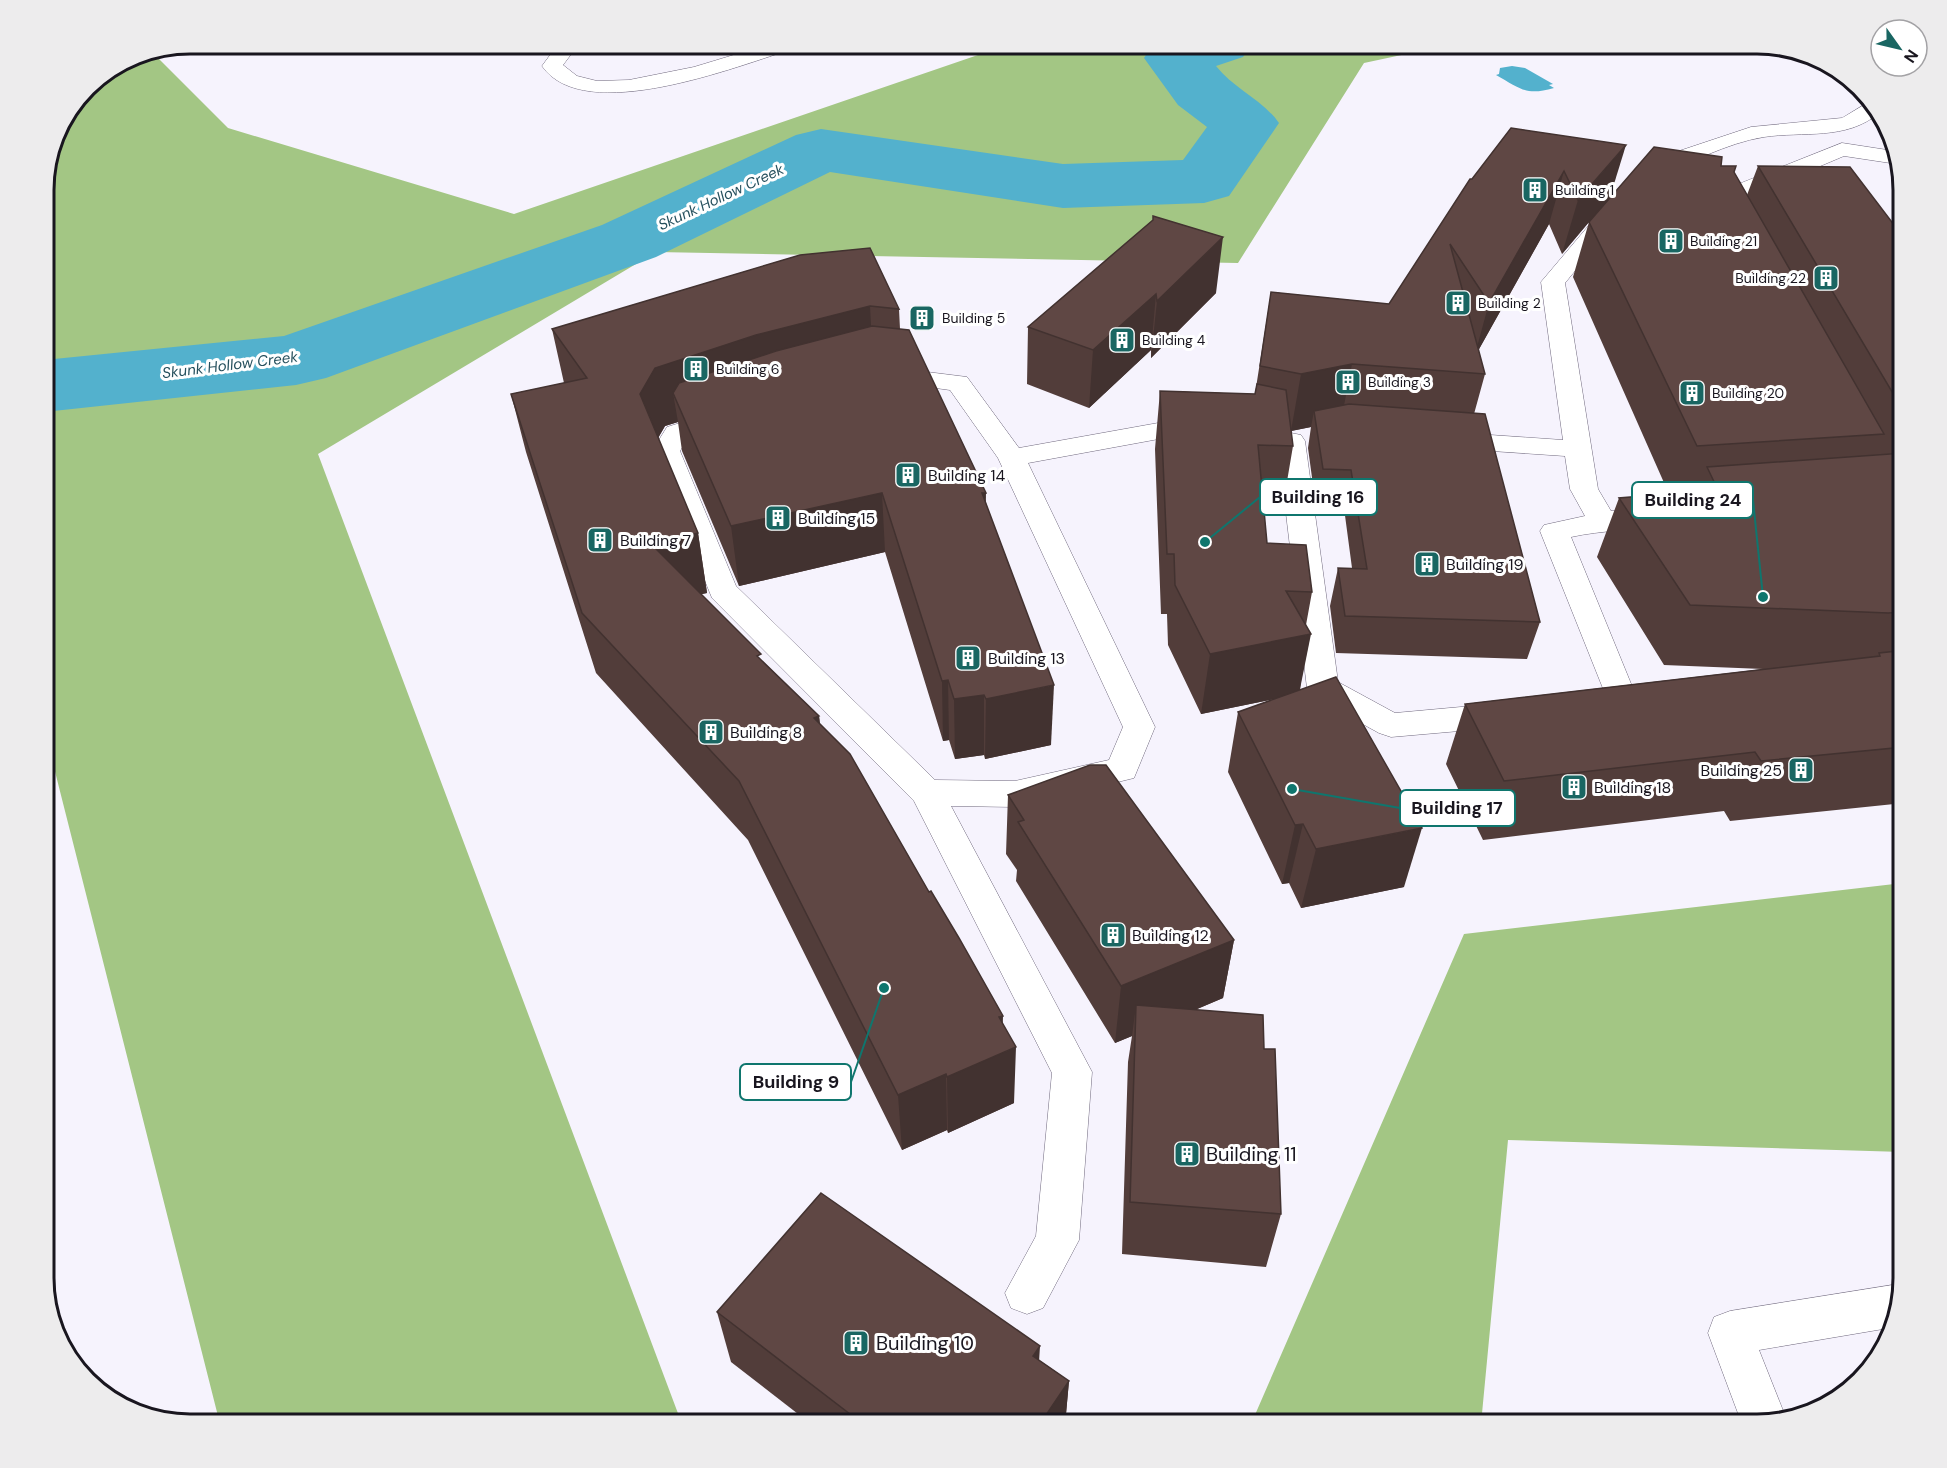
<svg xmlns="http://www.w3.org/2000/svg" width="1947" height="1468" viewBox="0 0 1947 1468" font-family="'DM Sans',sans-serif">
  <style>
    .forest { fill: #a3c684 }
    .water { fill: #53b1cd }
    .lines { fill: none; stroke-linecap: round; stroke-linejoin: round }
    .river { fill: #53b1cd; fill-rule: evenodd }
    .minor-casing { stroke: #70697e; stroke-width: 1 }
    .minor { fill: #fff; fill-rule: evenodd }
    .wall { fill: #523d3a }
    .shaded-wall { fill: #423230 }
    .building { fill: #5f4744; stroke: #423230; stroke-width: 1.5 }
    .labels { text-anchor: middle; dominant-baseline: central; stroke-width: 6; stroke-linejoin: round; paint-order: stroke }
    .far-poi-label { font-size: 14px; fill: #19161f; stroke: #fff; text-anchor: start }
    .far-water-label { font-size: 15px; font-style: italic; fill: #26505d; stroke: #fff }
    .poi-label { font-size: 16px; fill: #19161f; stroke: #fff; text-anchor: start }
    .near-poi-label { font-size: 20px; fill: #19161f; stroke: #fff; text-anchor: start }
    .rim { fill: none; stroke: #19161f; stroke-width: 3 }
    .leader { fill: none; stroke: #0f766e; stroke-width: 2 }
    .callout-dot { fill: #0f766e; stroke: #fff; stroke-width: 2 }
    .callout { fill: #fff; stroke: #0f766e; stroke-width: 2 }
    .callout-label { font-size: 18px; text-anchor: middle; font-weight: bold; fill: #19161f }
  </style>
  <rect width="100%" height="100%" fill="#f6f3fd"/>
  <g class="forest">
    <path d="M 1010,44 L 1453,44 L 1364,63 L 1238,263 L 656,252 L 318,454 L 682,1424 L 220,1424 L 44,728 L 44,180 C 48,163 51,141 59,125 C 75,92 115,58 151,51 L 228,128 L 514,214 Z"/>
    <polygon points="1903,883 1903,1152 1508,1140 1481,1424 1251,1424 1464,934"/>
  </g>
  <path class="water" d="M 1512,66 L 1525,68 L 1553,84 L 1549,85 L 1554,88 C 1526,96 1521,89 1496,75 L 1499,74 L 1500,68 Z"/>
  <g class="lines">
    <path class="river" d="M 1153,44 L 1252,44 L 1243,57 L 1216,66 C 1234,89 1262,99 1279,123 L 1229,196 L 1204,203 L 1063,208 L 830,172 L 656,257 L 326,378 L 296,385 L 44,412 L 44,360 L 284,336 L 602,225 L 796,135 L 821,129 L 1063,164 L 1183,160 L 1207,127 L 1178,105 L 1144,58 Z"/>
    <g class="minor-casing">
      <g id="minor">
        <path d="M 536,44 L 640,44 L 638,48 L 631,50 L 572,53 L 563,65 L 577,76 L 597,81 L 629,80 L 694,67 L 770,44 L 798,44 L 795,48 C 738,66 584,127 542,66 L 553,51 L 539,48 Z"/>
        <path d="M 1869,102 L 1879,113 C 1846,141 1803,131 1764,137 C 1725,143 1690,165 1651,175 L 1643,173 L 1640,168 L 1643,163 L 1751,127 L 1842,118 Z"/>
        <polygon points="1842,143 1894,151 1897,164 1844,156 1752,195 1692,194 1689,189 1692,184 1741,183"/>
        <path d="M 1609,209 L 1617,211 L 1620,216 L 1565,283 L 1598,489 L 1611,511 L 1656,508 L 1666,511 L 1670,517 L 1666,523 C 1635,531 1602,530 1571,537 L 1634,691 L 1650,691 L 1661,694 L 1666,702 L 1661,710 C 1645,715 1628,716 1612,711 L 1540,531 L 1544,525 L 1585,516 L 1570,489 L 1565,456 L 1447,448 L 1437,446 L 1433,440 L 1437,434 L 1447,432 L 1563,440 L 1541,282 L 1601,211 Z"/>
        <polygon points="887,367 967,377 1019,448 1186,418 1209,421 1212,427 1209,433 1186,434 1028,463 1155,727 1134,778 1015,807 951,806 1092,1072 1079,1240 1043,1308 1027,1314 1011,1308 1005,1293 1036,1236 1052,1073 914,801 712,598 652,451 667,427 722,410 731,412 735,418 731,424 687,439 680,451 736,586 935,780 1015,781 1109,760 1123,727 998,458 950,390 878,380 874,375 878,370"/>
        <polygon points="1256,426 1301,435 1305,441 1338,682 1395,713 1505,703 1517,707 1521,715 1517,723 1505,727 1391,737 1379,733 1312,696 1307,688 1278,447 1246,440 1242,434 1246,428"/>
        <polygon points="1899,1284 1902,1285 1895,1327 1759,1350 1786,1418 1757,1424 1742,1424 1708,1333 1714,1317 1730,1311"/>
      </g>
    </g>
    <use href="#minor" class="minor"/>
  </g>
  <g class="wall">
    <polygon points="1511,128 1610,197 1721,166 1734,172 1747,195 1758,166 1904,238 1904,803 1730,821 1724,811 1483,840 1446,764 1465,704 1763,669 1664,665 1597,557 1619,498 1669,494 1573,277 1589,222 1562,254 1549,224 1478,351 1485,374 1474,414 1540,622 1527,659 1336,653 1330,606 1338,568 1352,568 1344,508 1316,507 1308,448 1311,427 1291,431 1293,446 1283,505 1263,504 1267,543 1312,592 1306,625 1300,690 1404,887 1301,908 1289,883 1282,884 1228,772 1238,712 1274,699 1201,714 1168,645 1167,614 1161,614 1155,449 1160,391 1255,394 1271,292 1389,304 1472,179"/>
    <polygon points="1153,216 1216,293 1151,358 1151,350 1089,408 1027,384 1028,327 1153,220"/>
    <polygon points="800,255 899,309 900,329 986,503 1051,745 985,759 984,755 955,759 949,740 943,741 885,552 739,586 682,451 678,422 665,426 658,438 698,533 707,593 701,594 762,661 819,716 820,724 1002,1024 1014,1103 948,1133 947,1130 902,1150 748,840 596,673 526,452 511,394 564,383 552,329"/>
    <polygon points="1008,795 1234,940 1223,998 1195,1010 1264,1049 1281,1214 1266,1267 1122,1254 1128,1062 1132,1036 1115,1043 1016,881 1017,870 1006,854"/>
    <polygon points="717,1312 1039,1360 1069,1381 1065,1425 811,1424 731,1362"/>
  </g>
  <g class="shaded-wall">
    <polygon points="1626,145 1610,197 1562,254 1578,200"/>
    <polygon points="1564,171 1549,224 1474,358 1489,303"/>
    <polygon points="1223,237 1216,293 1151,358 1157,301"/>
    <polygon points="1156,294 1151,350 1089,408 1093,350"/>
    <polygon points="870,306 873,363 673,393 678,422 665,426 650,452 640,394 655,368 756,335"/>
    <polygon points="1352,364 1341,421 1314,411 1311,427 1291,431 1301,374"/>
    <polygon points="882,493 885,552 739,586 731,526"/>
    <polygon points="982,493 986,493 985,552"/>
    <polygon points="698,533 707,593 662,603 651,544"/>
    <polygon points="1311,634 1299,694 1201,714 1210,654"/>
    <polygon points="948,680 949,740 943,741 942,681"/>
    <polygon points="1054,685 1051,745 985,759 986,699"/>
    <polygon points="984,695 984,755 955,759 954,699"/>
    <polygon points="819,716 825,775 814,718"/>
    <polygon points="1303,824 1289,883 1282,884 1295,825"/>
    <polygon points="1422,828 1404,887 1301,908 1316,849"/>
    <polygon points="1234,940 1223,998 1135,1035 1136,1005 1132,1036 1115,1043 1121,986"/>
    <polygon points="1003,1016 1002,1053 1016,1047 1014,1103 948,1133 947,1077 999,1017"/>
    <polygon points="946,1074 947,1130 902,1150 898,1095"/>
    <polygon points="1040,1346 1037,1394 1033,1356"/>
    <polygon points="1069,1381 1065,1425 1040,1424"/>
  </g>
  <g class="building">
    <polygon points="1511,128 1626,145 1578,200 1564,171 1489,303 1450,244 1485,374 1352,364 1301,374 1260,366 1271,292 1389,304 1470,179 1472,179"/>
    <polygon points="1654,147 1722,157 1721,166 1736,166 1734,172 1884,434 1697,446 1589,222"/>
    <polygon points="1758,166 1850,167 1904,238 1904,412"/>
    <polygon points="1153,216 1223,237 1157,301 1156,294 1093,350 1028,327 1153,220"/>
    <polygon points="870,248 899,309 870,306 756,335 655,368 640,394 698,533 651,544 761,654 757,656 819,716 814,718 850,754 929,892 931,891 959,938 1003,1016 999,1017 1016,1047 947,1077 946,1074 898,1095 739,781 582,613 511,394 587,378 552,329 800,255"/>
    <polygon points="872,326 909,330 986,493 982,493 1054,685 986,699 984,695 954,699 948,680 942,681 882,493 731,526 673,393 679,383 776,351"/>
    <polygon points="1257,384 1286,390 1293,446 1258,445 1267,543 1306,545 1312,592 1286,591 1311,634 1210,654 1175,585 1174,554 1167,554 1160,391 1255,394"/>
    <polygon points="1349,404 1485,414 1540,622 1345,616 1338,568 1367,569 1351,470 1323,469 1314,411"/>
    <polygon points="1904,453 1904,612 1888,613 1690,605 1619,498 1718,490 1707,467"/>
    <polygon points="1896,639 1904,639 1904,747 1761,761 1755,752 1504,781 1465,704 1880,656 1879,653 1897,651"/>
    <polygon points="1336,677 1422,828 1316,849 1303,824 1295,825 1238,712"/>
    <polygon points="1090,765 1106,765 1234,940 1121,986 1018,822 1024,820 1008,795"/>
    <polygon points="1136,1005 1263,1015 1264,1049 1275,1049 1281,1214 1130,1202"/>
    <polygon points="821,1193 1040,1346 1033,1356 1069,1381 1040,1424 863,1424 717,1312"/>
  </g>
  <defs>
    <g id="building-square" transform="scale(1.35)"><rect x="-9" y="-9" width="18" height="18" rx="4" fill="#196662" stroke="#fff"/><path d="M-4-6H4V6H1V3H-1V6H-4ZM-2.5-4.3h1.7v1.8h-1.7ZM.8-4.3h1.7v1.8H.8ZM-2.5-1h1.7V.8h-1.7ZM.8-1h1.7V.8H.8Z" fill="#fff"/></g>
  </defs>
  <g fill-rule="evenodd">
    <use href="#building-square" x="1535" y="190"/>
    <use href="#building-square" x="1671" y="241"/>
    <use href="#building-square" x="1826" y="278"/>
    <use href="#building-square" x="1458" y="303"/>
    <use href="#building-square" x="922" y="318"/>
    <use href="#building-square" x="1122" y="340"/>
    <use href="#building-square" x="696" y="369"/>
    <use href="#building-square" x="1348" y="382"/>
    <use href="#building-square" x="1692" y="393"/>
    <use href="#building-square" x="908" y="475"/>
    <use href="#building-square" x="778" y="518"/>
    <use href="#building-square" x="600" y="540"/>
    <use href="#building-square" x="1427" y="564"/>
    <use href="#building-square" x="968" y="658"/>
    <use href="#building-square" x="711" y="732"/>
    <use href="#building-square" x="1801" y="770"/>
    <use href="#building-square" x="1574" y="787"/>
    <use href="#building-square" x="1113" y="935"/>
    <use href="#building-square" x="1187" y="1154"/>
    <use href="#building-square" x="856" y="1343"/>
  </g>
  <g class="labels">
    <g class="far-poi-label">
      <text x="1555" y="190">Building 1</text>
      <text x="1690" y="241">Building 21</text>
      <text x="1806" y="278" text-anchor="end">Building 22</text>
      <text x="1478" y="303">Building 2</text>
      <text x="942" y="318">Building 5</text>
      <text x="1142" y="340">Building 4</text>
      <text x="716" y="369">Building 6</text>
      <text x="1368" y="382">Building 3</text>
      <text x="1712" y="393">Building 20</text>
    </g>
    <g class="far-water-label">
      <text transform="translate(721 197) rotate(-25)">Skunk Hollow Creek</text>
      <text transform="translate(230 365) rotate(-7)">Skunk Hollow Creek</text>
    </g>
    <g class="poi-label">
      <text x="928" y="475">Building 14</text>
      <text x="798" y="518">Building 15</text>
      <text x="620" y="540">Building 7</text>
      <text x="1446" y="564">Building 19</text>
      <text x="988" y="658">Building 13</text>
      <text x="730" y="732">Building 8</text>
      <text x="1782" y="770" text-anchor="end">Building 25</text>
      <text x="1594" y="787">Building 18</text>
      <text x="1132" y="935">Building 12</text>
    </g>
    <g class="near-poi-label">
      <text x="1206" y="1154">Building 11</text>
      <text x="876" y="1343">Building 10</text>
    </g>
  </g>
  <path d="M0 0H1947V1468H0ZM190 54H1757A136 136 0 0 1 1893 190V1278A136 136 0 0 1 1757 1414H190A136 136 0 0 1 54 1278V190A136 136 0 0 1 190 54Z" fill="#edeced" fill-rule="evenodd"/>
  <path class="rim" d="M190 54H1757A136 136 0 0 1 1893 190V1278A136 136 0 0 1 1757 1414H190A136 136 0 0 1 54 1278V190A136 136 0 0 1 190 54Z"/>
  <path class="leader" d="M1205 542L1260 497M1763 597L1753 500M1292 789L1400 808M884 988L851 1082"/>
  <g class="callout-dot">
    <circle cx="1205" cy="542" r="6"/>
    <circle cx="1763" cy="597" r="6"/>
    <circle cx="1292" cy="789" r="6"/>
    <circle cx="884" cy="988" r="6"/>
  </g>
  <g class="callout">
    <rect x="1260" y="479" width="117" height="36" rx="6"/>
    <rect x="1632" y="482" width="121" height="36" rx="6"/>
    <rect x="1400" y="790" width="115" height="36" rx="6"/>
    <rect x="740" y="1064" width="111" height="36" rx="6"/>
  </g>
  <g class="callout-label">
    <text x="1318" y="503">Building 16</text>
    <text x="1693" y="506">Building 24</text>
    <text x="1457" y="814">Building 17</text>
    <text x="796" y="1088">Building 9</text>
  </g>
  <g transform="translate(1899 48) rotate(124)"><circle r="28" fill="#ffffff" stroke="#a3a2a5" stroke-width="1.5"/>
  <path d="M0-4.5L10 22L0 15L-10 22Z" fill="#196662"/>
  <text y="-9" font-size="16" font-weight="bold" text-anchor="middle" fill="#19161f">N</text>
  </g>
</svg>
